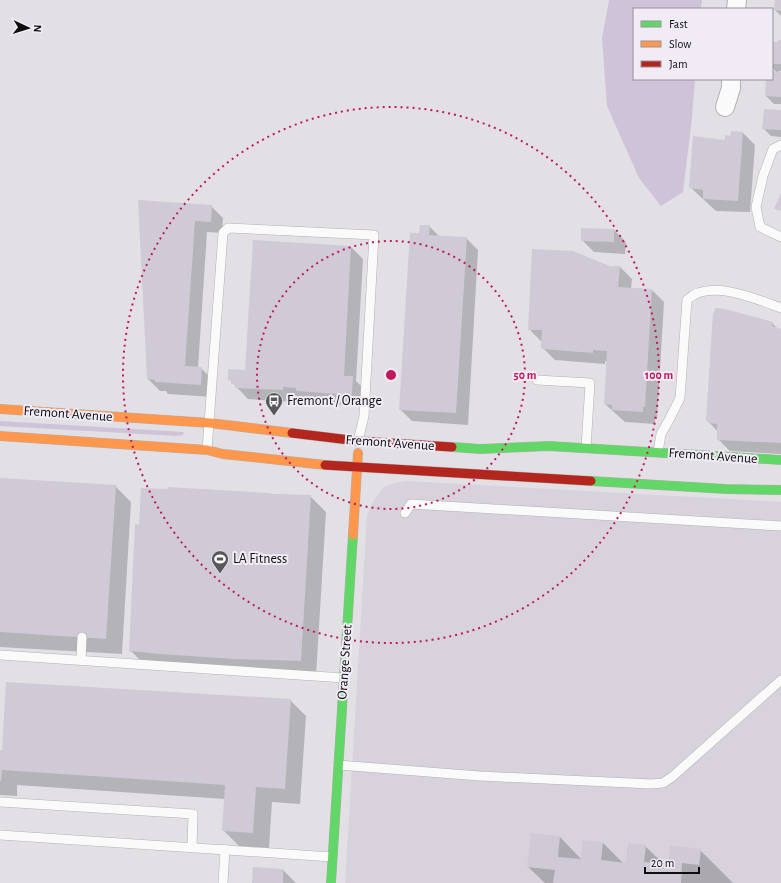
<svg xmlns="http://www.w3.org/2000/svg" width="781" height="883" viewBox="0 0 781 883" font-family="'Alegreya Sans',sans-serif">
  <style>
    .built { fill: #d8d2dc }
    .green { fill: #cfc3d9 }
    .shadow { fill: #0003 }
    .building { fill: #d0c9d6 }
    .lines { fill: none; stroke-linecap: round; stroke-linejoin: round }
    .lane-casing { stroke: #b1b0b3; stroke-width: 10 }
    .street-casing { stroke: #b1b0b3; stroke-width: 20 }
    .fast-casing { stroke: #b1b0b3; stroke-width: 10 }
    .slow-casing { stroke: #b1b0b3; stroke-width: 10 }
    .jam-casing { stroke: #b1b0b3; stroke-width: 10 }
    .lane { stroke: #fbfafb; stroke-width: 9 }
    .street { stroke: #fbfafb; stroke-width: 18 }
    .fast { stroke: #63d668; stroke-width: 9 }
    .slow { stroke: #ff974d; stroke-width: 9 }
    .jam { stroke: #b3261e; stroke-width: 9 }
    .ring { fill: none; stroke: #c2185b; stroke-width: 2; stroke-dasharray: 2 4 }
    .labels { text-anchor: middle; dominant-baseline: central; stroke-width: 4; stroke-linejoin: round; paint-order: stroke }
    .poi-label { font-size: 14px; fill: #0e0d10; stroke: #f0ebf4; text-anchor: start }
    .street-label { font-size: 14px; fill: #0e0d10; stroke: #f0ebf4 }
    .centre { fill: #c2185b; stroke: #f0ebf4; stroke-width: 2 }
    .ring-label { font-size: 12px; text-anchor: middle; font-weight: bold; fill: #c2185b; stroke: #f0ebf4; stroke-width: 4; stroke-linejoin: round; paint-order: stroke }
  </style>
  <rect width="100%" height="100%" fill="#e2e0e5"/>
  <polygon class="built" points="407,481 781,502 781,883 345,883 367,516 374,500 384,487 395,483"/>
  <g class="green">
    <polygon points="609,0 702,0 701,9 634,9 634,79 695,79 692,118 683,192 661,206 639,178 607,106 602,38"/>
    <polygon points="0,421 184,432 183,435 176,436 0,426"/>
  </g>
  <g class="shadow">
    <polygon points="776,0 781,0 781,16 775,10"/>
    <polygon points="781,41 781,71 779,71 779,73 781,73 781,104 774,104 766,96 767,79 772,79 772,74 777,73 772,67 772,43 779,43"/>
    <polygon points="781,111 781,137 771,136 763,128"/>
    <polygon points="743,133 755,145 750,212 716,211 690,187 725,141"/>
    <polygon points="139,201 211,206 223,218 222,233 207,232 198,368 201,368 213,380 213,397 168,394 166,391 160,391 148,379"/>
    <polygon points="429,226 439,236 466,238 478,250 468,425 412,421 400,409 420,235"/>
    <polygon points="614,230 626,242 625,254 594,252 582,240"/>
    <polygon points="254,241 351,247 363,259 356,381 364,389 363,406 309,403 306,399 294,399 294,402 248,399 229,379 246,371"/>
    <polygon points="620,267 632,279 631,289 652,290 664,302 657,419 655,418 655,424 625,422 605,404 607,362 605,361 605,364 555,360 543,348 542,341 541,341 529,329 612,268"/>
    <polygon points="772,323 778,329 781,330 781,454 730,451 718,439 718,432 707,420"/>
    <polygon points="0,479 115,486 131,502 122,654 0,647"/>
    <polygon points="169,490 310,496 326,512 316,676 146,666 130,650 140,526"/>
    <polygon points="290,700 306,716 300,804 272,802 269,848 239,846 223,830 225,799 17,785 17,796 0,795 0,751"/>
    <polygon points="560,837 582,860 603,843 623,863 627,864 645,846 665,865 669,865 700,850 733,883 545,883 528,867"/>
    <polygon points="283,870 296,883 253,883"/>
  </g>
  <g class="building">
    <polygon points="775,0 781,0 781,11 774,10"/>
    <polygon points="778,40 781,40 781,64 772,64 772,42 778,42"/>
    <polygon points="773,71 781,72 781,97 765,96 766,79 772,79"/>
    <polygon points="764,109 781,110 781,130 762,129"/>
    <polygon points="731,131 743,132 738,201 703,199 703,190 689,188 693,136 725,140 725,135 730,136"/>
    <polygon points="781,193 781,211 774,209"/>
    <polygon points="138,200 212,205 211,222 195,221 185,366 202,367 201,385 155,382 155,380 147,379"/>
    <polygon points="420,225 430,225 429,235 467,237 456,413 399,410 410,233 419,233"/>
    <polygon points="581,228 614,229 614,242 581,241"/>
    <polygon points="253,240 351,246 344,376 353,376 352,395 296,391 296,388 283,387 283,390 235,388 235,384 231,384 231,380 228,380 228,369 245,370"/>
    <polygon points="532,249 573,251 612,267 612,266 620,266 618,287 652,289 645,407 643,407 643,412 612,410 612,405 604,404 607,351 593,350 593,353 542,349 541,347 542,330 528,330"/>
    <polygon points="715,308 725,309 773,322 772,326 781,329 781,443 717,440 717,424 708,423 708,421 706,421 713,313 714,313"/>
    <polygon points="0,478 116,485 106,639 0,632"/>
    <polygon points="168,487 267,493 274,494 311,495 301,661 234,659 160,654 131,651 131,652 129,652 135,524 139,525 141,488 168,489"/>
    <polygon points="6,682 291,699 285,789 256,787 253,833 222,831 225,785 2,770 1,781 0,781 0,750 2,750"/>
    <polygon points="531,833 560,836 558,857 581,859 583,840 603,842 601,860 626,863 628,843 646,845 644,862 668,864 670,846 701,849 699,865 682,863 681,883 553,883 555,870 527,867"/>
    <polygon points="253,867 283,869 283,883 252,883"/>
  </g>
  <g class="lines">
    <g class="lane-casing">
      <g id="lane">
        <polyline points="781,145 773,149 763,176 756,207 760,227 781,237"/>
        <polyline points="537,380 590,383 586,448"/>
        <polyline points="207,450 223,233 228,228 374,235 364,416 358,441"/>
        <path d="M 658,452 L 661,434 L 669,420 L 680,398 L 687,300 C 709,278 756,299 781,308"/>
        <polyline points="405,513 411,504 781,526"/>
        <polyline points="0,655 344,678"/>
        <polyline points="81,660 82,637"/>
        <polyline points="338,765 480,776 651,784 663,783 672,777 781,680"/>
        <polyline points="0,802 193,814 192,847"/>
        <polyline points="0,835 332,857"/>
        <polyline points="223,883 225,849"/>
      </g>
    </g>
    <g class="street-casing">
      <g id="street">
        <polyline points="736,9 737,0"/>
        <polyline points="725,107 731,88 731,79"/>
      </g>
    </g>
    <g class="fast-casing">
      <g id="fast">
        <polyline points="452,447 480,449 549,446 781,460"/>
        <polyline points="591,481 726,489 781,490"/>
        <polyline points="331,883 353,535"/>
      </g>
    </g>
    <g class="slow-casing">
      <g id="slow">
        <polyline points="0,409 210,423 292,433"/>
        <polyline points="0,436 207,450 223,454 325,465"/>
        <polyline points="353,535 358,453"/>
      </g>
    </g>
    <g class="jam-casing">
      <g id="jam">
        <polyline points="292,433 358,441 452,447"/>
        <polyline points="325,465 591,481"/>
      </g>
    </g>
    <use href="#lane" class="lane"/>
    <use href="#street" class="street"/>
    <use href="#fast" class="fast"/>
    <use href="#slow" class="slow"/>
    <use href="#jam" class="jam"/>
  </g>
  <g class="ring">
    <circle cx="391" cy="375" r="134"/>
    <circle cx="391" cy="375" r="268"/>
  </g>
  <defs>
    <g id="bus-pin" transform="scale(0.9)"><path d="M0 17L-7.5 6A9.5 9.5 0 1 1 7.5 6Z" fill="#58575b" stroke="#f0ebf4"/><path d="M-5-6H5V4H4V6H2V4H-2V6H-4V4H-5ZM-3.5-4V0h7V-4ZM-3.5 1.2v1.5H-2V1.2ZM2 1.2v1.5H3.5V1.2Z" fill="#fff"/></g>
    <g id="stadium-pin" transform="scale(0.9)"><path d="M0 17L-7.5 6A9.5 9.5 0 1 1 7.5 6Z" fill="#58575b" stroke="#f0ebf4"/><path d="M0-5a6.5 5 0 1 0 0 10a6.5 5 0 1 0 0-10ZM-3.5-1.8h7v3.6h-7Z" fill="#fff"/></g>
  </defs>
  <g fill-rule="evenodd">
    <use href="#bus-pin" x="274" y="401"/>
    <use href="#stadium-pin" x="220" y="559"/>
  </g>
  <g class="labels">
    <g class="poi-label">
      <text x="287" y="401">Fremont / Orange</text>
      <text x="233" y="559">LA Fitness</text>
    </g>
    <g class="street-label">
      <text transform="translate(68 414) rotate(4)">Fremont Avenue</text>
      <text transform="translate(390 443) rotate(4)">Fremont Avenue</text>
      <text transform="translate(713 456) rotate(4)">Fremont Avenue</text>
      <text transform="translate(345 662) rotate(-86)">Orange Street</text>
    </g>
  </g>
  <circle cx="391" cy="375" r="6" class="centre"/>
  <g class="ring-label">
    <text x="525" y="379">50 m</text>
    <text x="659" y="379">100 m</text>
  </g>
  <rect x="633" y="8" width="140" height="72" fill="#f0ebf4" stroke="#969299"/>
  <rect x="641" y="21" width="20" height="6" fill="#63d668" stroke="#969299"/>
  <text x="669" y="28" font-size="12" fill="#0e0d10">Fast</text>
  <rect x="641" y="41" width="20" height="6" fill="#ff974d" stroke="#969299"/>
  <text x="669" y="48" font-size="12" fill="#0e0d10">Slow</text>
  <rect x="641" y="61" width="20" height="6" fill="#b3261e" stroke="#969299"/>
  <text x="669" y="68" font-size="12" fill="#0e0d10">Jam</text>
  <g transform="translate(28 28) rotate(94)" stroke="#f0ebf4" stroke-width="3" paint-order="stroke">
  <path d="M0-3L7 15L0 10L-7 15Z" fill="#0e0d10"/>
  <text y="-6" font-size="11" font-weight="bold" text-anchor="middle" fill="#0e0d10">N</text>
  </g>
  <path d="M645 867v6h54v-6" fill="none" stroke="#0e0d10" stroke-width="2"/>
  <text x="651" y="867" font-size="12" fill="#0e0d10" stroke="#f0ebf4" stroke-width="3" paint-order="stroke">20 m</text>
</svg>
